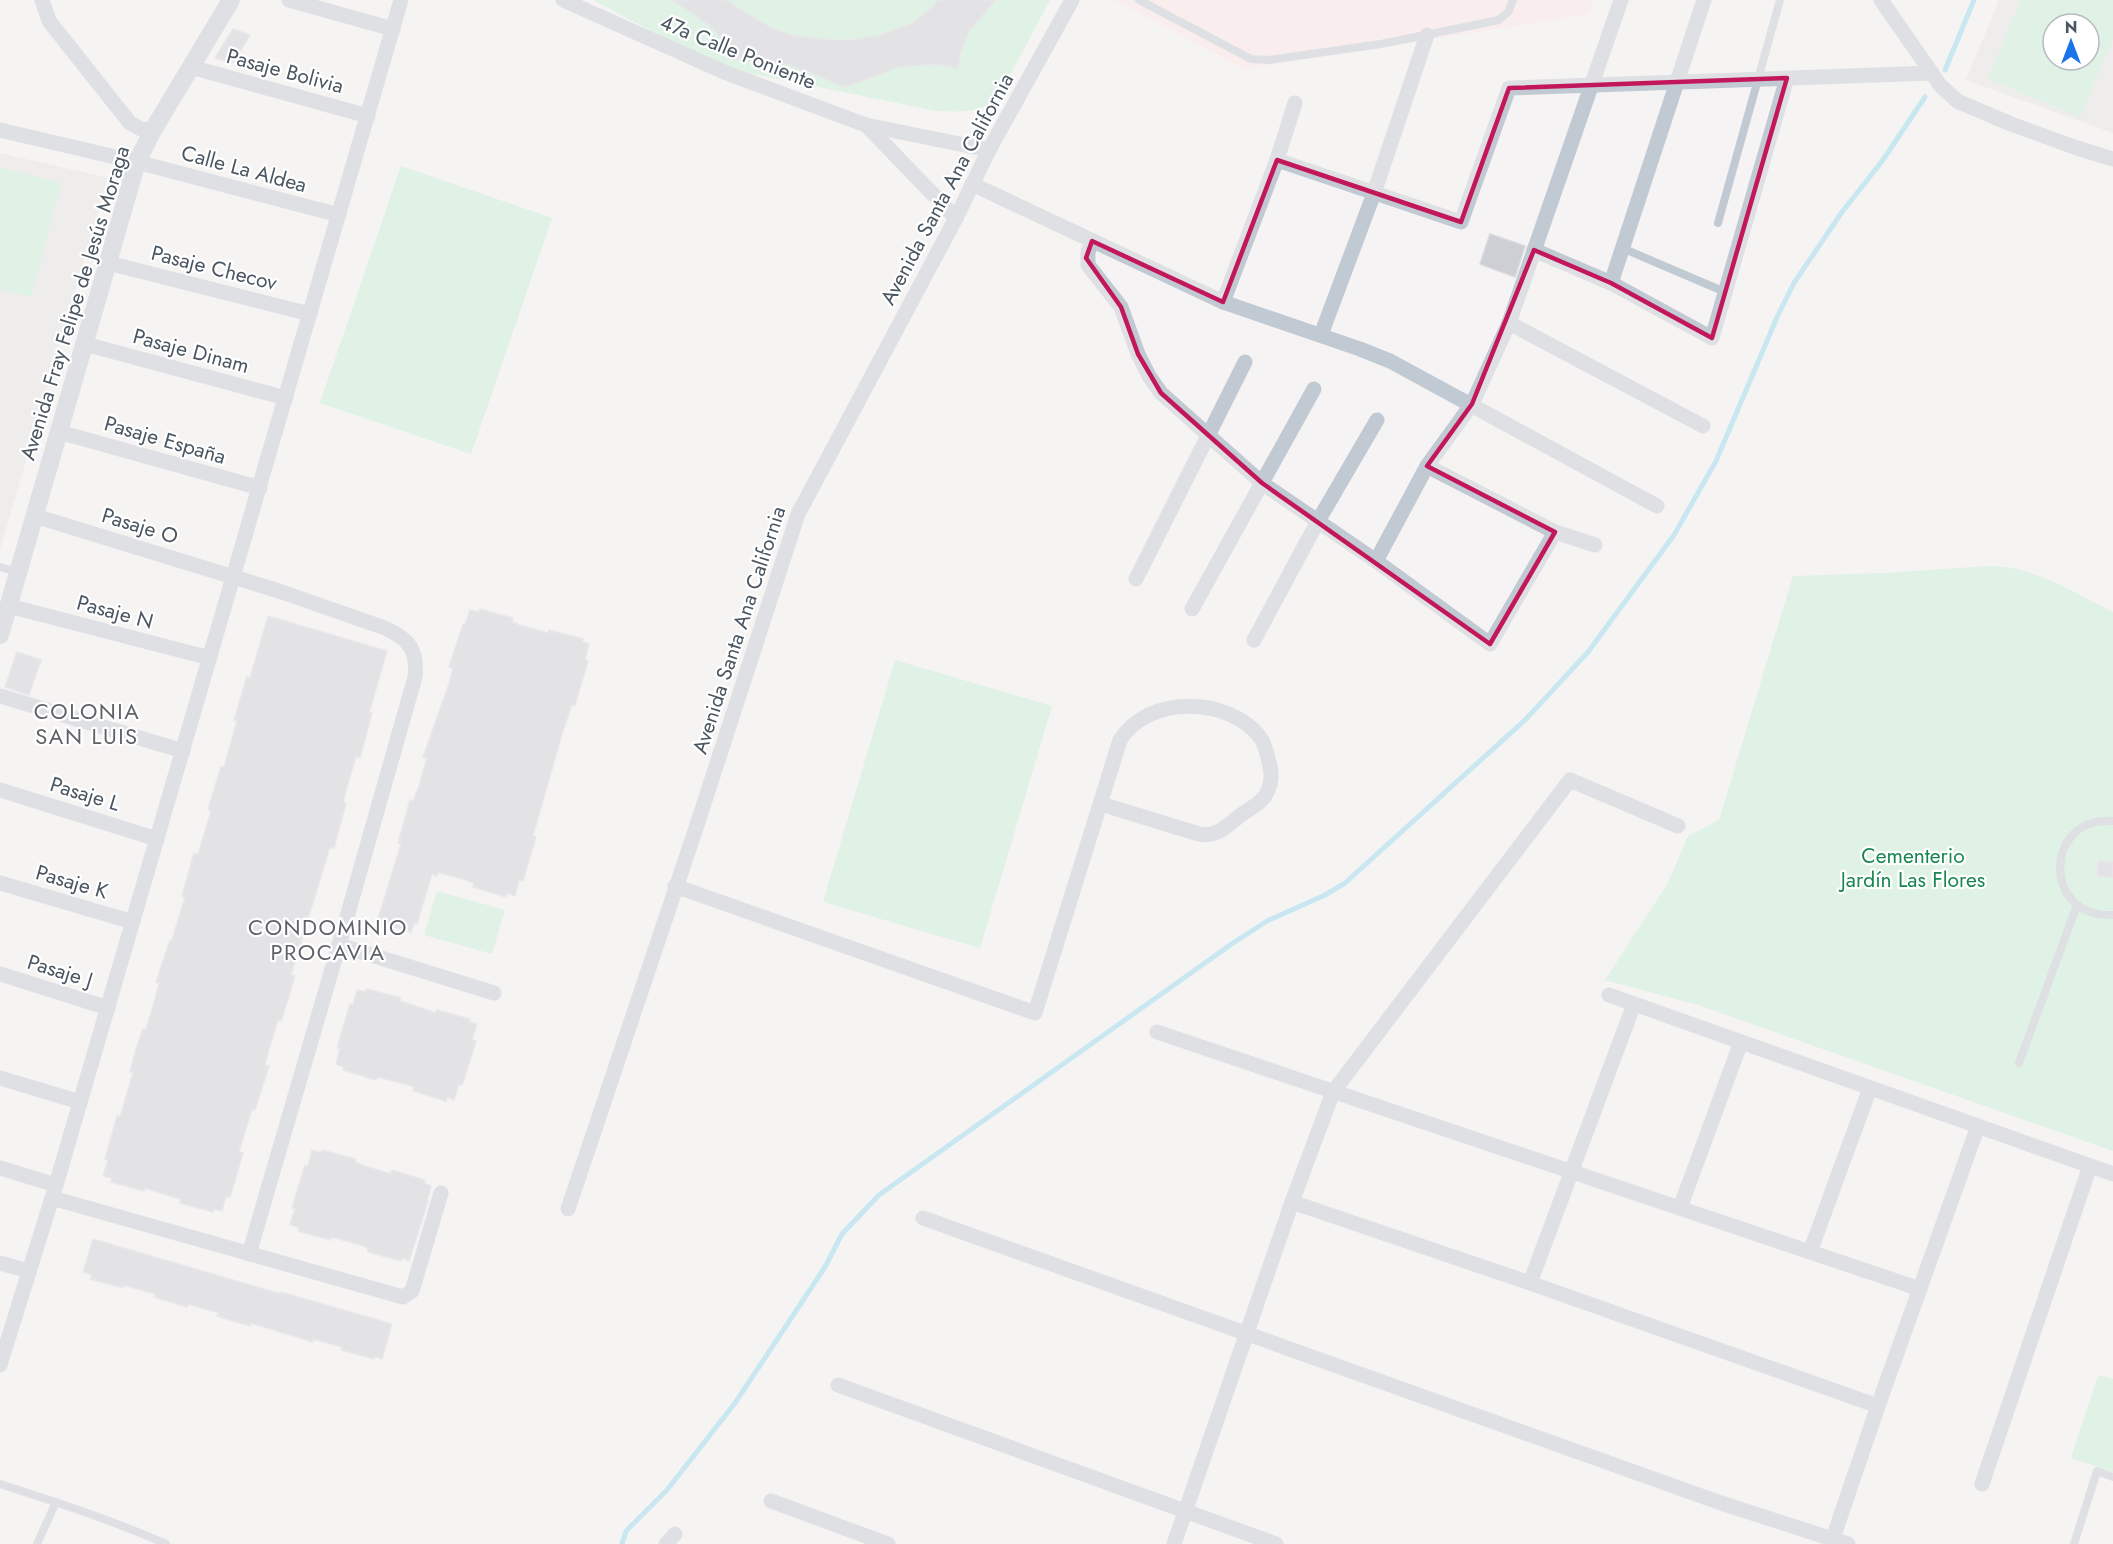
<svg xmlns="http://www.w3.org/2000/svg" width="2113" height="1544" viewBox="0 0 2113 1544" font-family="Jost,sans-serif">
  <style>
    .education { fill: #e6e4e5; fill-rule: evenodd }
    .medical { fill: #fce8e6 }
    .green { fill: #c3f1d5; fill-rule: evenodd }
    .lines { fill: none; stroke-linecap: round; stroke-linejoin: round }
    .stream { stroke: #90daee; stroke-width: 5 }
    .building { fill: #cdcfd5; stroke: #d7d9de; stroke-width: 1.5 }
    .service { stroke: #c1cad2; stroke-width: 8 }
    .minor { stroke: #c1cad2; stroke-width: 15 }
    .tertiary { stroke: #c1cad2; stroke-width: 18 }
    .marked { fill: none; stroke: #c2185b; stroke-width: 4.5; stroke-linejoin: round }
    .labels { text-anchor: middle; dominant-baseline: central; stroke-width: 4.5; stroke-linejoin: round; paint-order: stroke }
    .street-label { font-size: 21px; fill: #4a5661; stroke: #fff }
    .park-label { font-size: 21px; fill: #17864f; stroke: #fff }
    .neighbourhood-label { font-size: 22px; letter-spacing: 1.5px; fill: #5f6368; stroke: #fff }
  </style>
  <rect width="100%" height="100%" fill="#f5f3f3"/>
  <g class="education">
    <path d="M 1999,0 L 2113,0 L 2113,133 L 1966,80 ZM 2053,24 L 2089,24 L 2089,60 L 2053,60 Z"/>
    <polygon points="0,153 108,178 0,550"/>
  </g>
  <polygon class="medical" points="1114,0 1593,0 1590,14 1245,69"/>
  <g class="green">
    <path d="M 593,0 L 1050,0 L 998,98 C 981,113 959,112 937,111 L 753,74 C 696,58 645,27 593,0 Z"/>
    <path d="M 2021,0 L 2113,0 L 2113,39 L 2080,117 L 1988,79 ZM 2053,24 L 2089,24 L 2089,60 L 2053,60 Z"/>
    <polygon points="401,166 552,218 471,454 320,403"/>
    <polygon points="0,167 61,183 31,297 0,289"/>
    <path d="M 1989,566 C 2034,566 2073,592 2113,612 L 2113,1151 L 1698,1005 L 1605,980 L 1668,883 L 1688,836 L 1719,820 L 1793,576 L 1885,573 Z"/>
    <polygon points="895,660 1052,706 980,948 823,902"/>
    <polygon points="437,891 505,910 492,954 424,935"/>
    <polygon points="2098,1375 2113,1379 2113,1472 2071,1458"/>
  </g>
  <g class="lines">
    <g class="stream">
      <polyline points="1945,70 1974,0"/>
      <polyline points="622,1544 626,1531 667,1490 735,1403 825,1267 842,1234 879,1195 1233,943 1267,921 1325,895 1345,883 1525,720 1588,652 1674,535 1716,461 1778,315 1794,283 1842,212 1883,160 1925,97"/>
    </g>
  </g>
  <g class="building">
    <polygon points="672,0 727,0 746,13 774,29 790,35 830,40 852,40 881,35 912,23 933,7 938,0 996,0 970,30 961,52 958,68 932,64 899,67 845,87 790,65 764,60 736,59 724,41 709,25"/>
    <polygon points="233,29 250,35 233,63 215,58"/>
    <polygon points="1490,234 1525,246 1515,277 1480,264"/>
    <polygon points="480,609 513,618 512,621 519,625 548,633 549,630 583,639 582,642 589,644 585,660 588,661 575,705 572,704 562,734 533,836 536,837 523,881 519,880 515,896 507,893 506,897 473,887 474,883 466,880 438,872 437,876 432,874 417,924 414,923 411,932 377,922 401,844 398,843 410,800 413,801 419,786 427,758 423,757 449,684 453,668 449,667 463,624 465,625 470,610 479,612"/>
    <polygon points="268,616 387,651 369,713 372,713 360,758 356,757 347,787 343,802 346,803 334,848 330,847 291,975 295,976 288,999 281,1021 278,1020 269,1049 265,1065 269,1066 255,1110 252,1109 239,1152 243,1153 230,1197 226,1196 222,1211 214,1209 213,1212 180,1203 181,1199 160,1193 145,1188 144,1191 111,1182 112,1178 103,1176 108,1160 105,1159 117,1116 120,1117 133,1073 130,1072 136,1049 143,1029 146,1030 155,999 159,983 156,982 170,940 172,940 185,897 182,896 194,853 198,854 203,838 211,811 208,809 221,767 224,767 237,721 234,720 247,677 250,678"/>
    <polygon points="17,652 41,660 29,695 5,687"/>
    <polygon points="2098,861 2113,862 2113,878 2097,876"/>
    <polygon points="367,989 401,998 400,1001 436,1013 437,1010 470,1019 469,1022 477,1024 472,1040 476,1041 469,1064 462,1085 459,1084 454,1100 447,1097 446,1101 413,1091 414,1087 405,1084 377,1077 376,1080 343,1070 344,1067 336,1064 340,1048 337,1048 350,1004 353,1005 357,990 366,992"/>
    <polygon points="312,1150 321,1153 322,1150 355,1159 355,1162 362,1165 391,1174 392,1170 425,1180 424,1183 431,1186 427,1201 428,1201 409,1261 402,1258 401,1261 368,1252 368,1248 360,1245 332,1237 331,1240 298,1231 299,1227 290,1225 295,1209 292,1208 305,1165 308,1166"/>
    <polygon points="93,1239 281,1294 281,1292 392,1324 382,1359 375,1356 374,1359 341,1350 342,1347 313,1339 313,1342 251,1323 250,1326 217,1316 219,1313 188,1304 187,1307 154,1297 155,1294 124,1285 124,1288 90,1279 92,1275 83,1272"/>
  </g>
  <g class="lines">
    <g class="service">
      <polyline points="1139,0 1251,59 1268,60 1381,44 1499,20 1508,12 1513,0"/>
      <polyline points="1718,223 1780,0"/>
      <polyline points="1622,248 1725,292"/>
      <polyline points="0,567 18,572"/>
      <path d="M 2113,821 C 2043,816 2042,919 2113,915"/>
      <polyline points="2019,1063 2077,905"/>
      <path d="M 0,1484 C 56,1502 112,1520 166,1544"/>
      <polyline points="37,1544 56,1502"/>
      <polyline points="2074,1544 2097,1471 2113,1477"/>
    </g>
    <g class="minor">
      <polyline points="42,0 49,21 130,123 141,129 153,130"/>
      <polyline points="289,0 393,29"/>
      <polyline points="563,0 724,72 866,125 989,150"/>
      <polyline points="1881,0 1940,85 1957,101 2011,124 2077,148 2113,159"/>
      <polyline points="191,67 368,116"/>
      <polyline points="866,125 956,218"/>
      <polyline points="0,130 137,162 339,215"/>
      <polyline points="1277,160 1295,103"/>
      <polyline points="972,184 1223,302 1360,349 1390,361 1657,506"/>
      <polyline points="1092,241 1088,252 1088,265 1121,307 1138,354 1149,376 1161,393 1262,483 1376,561 1490,644 1555,532"/>
      <polyline points="1534,250 1611,283 1712,338 1787,78"/>
      <polyline points="108,263 310,314"/>
      <polyline points="1611,283 1704,0"/>
      <polyline points="1223,302 1277,160 1461,222 1509,88 1932,73"/>
      <polyline points="1509,323 1703,426"/>
      <polyline points="1321,335 1374,193 1427,35"/>
      <polyline points="85,344 286,398"/>
      <polyline points="59,432 260,488"/>
      <polyline points="1427,466 1555,532 1595,545"/>
      <path d="M 35,516 L 279,591 L 385,628 C 409,639 418,650 415,677 L 339,945 L 249,1254"/>
      <polyline points="1376,561 1427,466 1472,404 1509,323 1621,0"/>
      <polyline points="1136,579 1245,362"/>
      <polyline points="9,606 210,658"/>
      <polyline points="1192,609 1314,389"/>
      <polyline points="1254,640 1318,521 1377,420"/>
      <polyline points="0,696 183,751"/>
      <polyline points="0,790 157,839"/>
      <polyline points="0,883 133,922"/>
      <path d="M 675,886 L 1035,1013 L 1120,740 C 1148,695 1228,696 1260,737 C 1265,744 1267,754 1269,762 C 1272,772 1272,784 1266,794 C 1262,802 1250,809 1242,814 C 1229,824 1217,838 1199,834 L 1101,804"/>
      <polyline points="339,945 494,993"/>
      <polyline points="0,974 108,1008"/>
      <polyline points="1609,995 2113,1174"/>
      <polyline points="1157,1032 1920,1289"/>
      <polyline points="0,1078 80,1102"/>
      <polyline points="0,1168 56,1185"/>
      <polyline points="52,1198 403,1297 412,1291 441,1193"/>
      <polyline points="1292,1202 1530,1283 1878,1406"/>
      <polyline points="1680,1208 1741,1042"/>
      <polyline points="568,1209 696,828 798,514 956,218 989,150 1072,0"/>
      <polyline points="923,1218 1721,1503 1848,1544"/>
      <polyline points="1810,1252 1870,1088"/>
      <polyline points="0,1263 29,1271"/>
      <polyline points="1530,1283 1634,1004"/>
      <polyline points="0,1365 56,1185 401,0"/>
      <polyline points="838,1385 1276,1544"/>
      <polyline points="1982,1484 2090,1166"/>
      <polyline points="771,1501 888,1544"/>
      <polyline points="666,1544 675,1534"/>
      <polyline points="1174,1544 1292,1202 1333,1092 1570,780 1678,826"/>
      <polyline points="1831,1544 1878,1406 1978,1126"/>
    </g>
    <polyline class="tertiary" points="0,635 137,162 153,130 231,0"/>
  </g>
  <path d="M0 0H2113V1544H0ZM 1787,78 L 1712,338 L 1611,283 L 1534,250 L 1472,404 L 1427,466 L 1555,532 L 1490,644 L 1262,483 L 1161,393 L 1138,354 L 1121,307 L 1086,258 L 1092,241 L 1223,302 L 1277,160 L 1461,222 L 1509,88 Z" fill="#f5f3f3" fill-opacity=".55" fill-rule="evenodd"/>
  <path class="marked" d="M 1787,78 L 1712,338 L 1611,283 L 1534,250 L 1472,404 L 1427,466 L 1555,532 L 1490,644 L 1262,483 L 1161,393 L 1138,354 L 1121,307 L 1086,258 L 1092,241 L 1223,302 L 1277,160 L 1461,222 L 1509,88 Z"/>
  <g class="labels">
    <g class="street-label">
      <text transform="translate(738 52) rotate(22)">47a Calle Poniente</text>
      <text transform="translate(285 71) rotate(15)">Pasaje Bolivia</text>
      <text transform="translate(244 169) rotate(15)">Calle La Aldea</text>
      <text transform="translate(947 189) rotate(-62)">Avenida Santa Ana California</text>
      <text transform="translate(214 268) rotate(14)">Pasaje Checov</text>
      <text transform="translate(75 303) rotate(-73)">Avenida Fray Felipe de Jesús Moraga</text>
      <text transform="translate(191 351) rotate(15)">Pasaje Dinam</text>
      <text transform="translate(165 440) rotate(16)">Pasaje España</text>
      <text transform="translate(140 526) rotate(17)">Pasaje O</text>
      <text transform="translate(115 612) rotate(15)">Pasaje N</text>
      <text transform="translate(739 630) rotate(-72)">Avenida Santa Ana California</text>
      <text transform="translate(85 794) rotate(17)">Pasaje L</text>
      <text transform="translate(72 882) rotate(16)">Pasaje K</text>
      <text transform="translate(60 971) rotate(17)">Pasaje J</text>
    </g>
    <g class="park-label">
      <text x="1913" y="856">Cementerio<tspan x="1913" dy="24">Jardín Las Flores</tspan></text>
    </g>
    <g class="neighbourhood-label">
      <text x="87" y="711">COLONIA<tspan x="87" dy="25">SAN LUIS</tspan></text>
      <text x="328" y="927">CONDOMINIO<tspan x="328" dy="25">PROCAVIA</tspan></text>
    </g>
  </g>
  <g transform="translate(2071 42)"><circle r="28" fill="#ffffff" stroke="#b7bbc0" stroke-width="1.5"/>
  <path d="M0-4.5L10 22L0 15L-10 22Z" fill="#1a73e8"/>
  <text y="-9" font-size="16" font-weight="bold" text-anchor="middle" fill="#4a5661">N</text>
  </g>
</svg>
